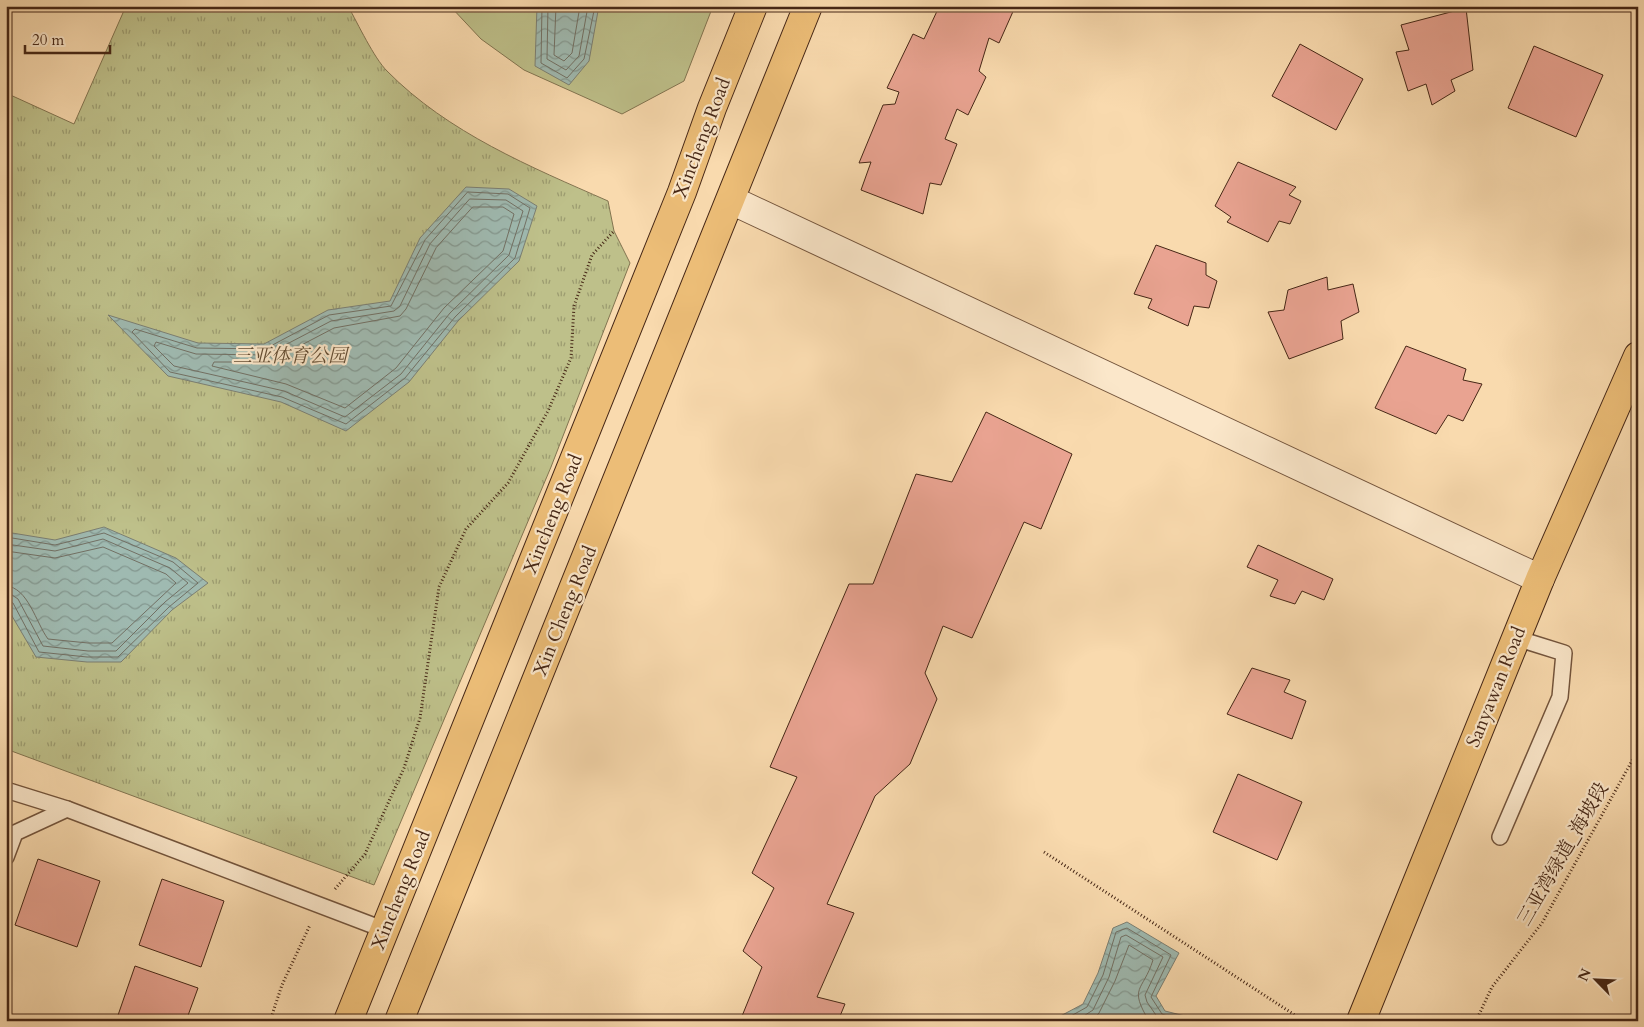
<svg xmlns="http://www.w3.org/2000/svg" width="1644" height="1027" viewBox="0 0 1644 1027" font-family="Cardo,'Noto Serif SC',serif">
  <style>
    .park { fill: url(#park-tufts); stroke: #827450 }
    .pitch { fill: #bec08a; stroke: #827450 }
    .water { fill: url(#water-waves); stroke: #7b7f73 }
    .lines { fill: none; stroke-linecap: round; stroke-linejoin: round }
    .shore { stroke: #727064; stroke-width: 1 }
    .building { fill: #e9a391; stroke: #462716 }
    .lane-casing { stroke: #73543c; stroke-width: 18 }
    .street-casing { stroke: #73543c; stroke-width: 30 }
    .primary-casing { stroke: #462716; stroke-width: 30 }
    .path { stroke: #462716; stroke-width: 3; stroke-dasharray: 1 2.5; stroke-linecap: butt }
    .lane { stroke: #fbe7ca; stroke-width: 15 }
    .street { stroke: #fbe7ca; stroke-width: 28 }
    .primary { stroke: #ecbd77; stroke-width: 28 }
    .labels { text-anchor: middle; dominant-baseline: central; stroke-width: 4.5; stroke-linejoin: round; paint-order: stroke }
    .street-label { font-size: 19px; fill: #462716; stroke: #fbe7ca }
    .park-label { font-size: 19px; font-style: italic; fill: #644d33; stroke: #fbe7ca }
  </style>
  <defs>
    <pattern id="park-tufts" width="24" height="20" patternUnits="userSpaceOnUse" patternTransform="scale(1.25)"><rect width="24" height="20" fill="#bec08a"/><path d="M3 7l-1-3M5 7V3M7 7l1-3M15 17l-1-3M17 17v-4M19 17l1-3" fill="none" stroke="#9c9c70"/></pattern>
    <pattern id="water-waves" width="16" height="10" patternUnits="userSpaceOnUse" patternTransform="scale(1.25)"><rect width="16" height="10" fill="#9fbab1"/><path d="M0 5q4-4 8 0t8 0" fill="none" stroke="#83978f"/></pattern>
  </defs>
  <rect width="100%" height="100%" fill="#f9daae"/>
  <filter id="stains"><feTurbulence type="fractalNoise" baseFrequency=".004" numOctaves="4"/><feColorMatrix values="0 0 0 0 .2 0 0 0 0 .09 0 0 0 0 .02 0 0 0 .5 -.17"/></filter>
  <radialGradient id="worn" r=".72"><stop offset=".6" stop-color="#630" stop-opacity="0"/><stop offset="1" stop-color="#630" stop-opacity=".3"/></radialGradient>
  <path class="park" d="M 126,6 L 348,6 C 358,24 374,58 387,71 C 448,133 531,167 608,201 L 614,231 L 630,263 L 551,467 L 374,885 L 6,749 L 6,93 L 74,124 Z"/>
  <polygon class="pitch" points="450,6 713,6 684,81 622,114 524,70 481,39"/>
  <g class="water">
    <polygon points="537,6 601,6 598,11 589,61 569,85 535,66"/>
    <polygon points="466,187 509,189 537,206 519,261 458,321 409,382 346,431 281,402 168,376 108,315 198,343 264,344 328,310 390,301 420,238"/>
    <polygon points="104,527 176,558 208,583 172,610 121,662 87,662 36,657 12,616 6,599 6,532 55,540"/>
    <polygon points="1127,922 1179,953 1156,996 1165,1011 1185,1016 1187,1021 1051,1021 1083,1004 1098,973 1113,928"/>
  </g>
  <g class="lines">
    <g class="shore">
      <polyline points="542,6 541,63 567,78 584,59 595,6"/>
      <polyline points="548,6 547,59 566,70 579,56 588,6"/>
      <polyline points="556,6 554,55 564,61 572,53 580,6"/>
      <polygon points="468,192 508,194 530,208 515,258 455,317 405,378 346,424 282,397 170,372 132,332 135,329 197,348 265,349 329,315 391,306 425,240"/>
      <polygon points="470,199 506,200 523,211 509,255 450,313 401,374 345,417 284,391 174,366 154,346 156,342 196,354 266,355 331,321 394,311 400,306 430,244"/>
      <polygon points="473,207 503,207 514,214 503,251 444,308 396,368 345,408 286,384 212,366 214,362 269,362 334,328 400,316 406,309 436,248"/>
      <polyline points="6,537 55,545 104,533 173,562 198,583 169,607 118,657 87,657 39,652 13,603 6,600"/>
      <polyline points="6,544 55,551 103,539 170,568 188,583 165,602 116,651 88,651 43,646 18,599 12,595 6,594"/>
      <path d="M 6,551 L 55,558 L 103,547 L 166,574 L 176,583 L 112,643 L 88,643 L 48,639 C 36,623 28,587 6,586"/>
      <polyline points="1062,1021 1087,1007 1103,975 1116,932 1127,928 1171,955 1151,997 1162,1014 1181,1021"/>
      <polyline points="1076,1021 1093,1010 1109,977 1121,937 1126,935 1163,957 1145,995 1147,1002 1160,1021"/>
      <path d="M 1092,1021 L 1099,1013 L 1115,981 L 1129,945 L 1153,960 C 1143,992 1128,986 1149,1021"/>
    </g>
  </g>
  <g class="building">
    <polygon points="924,6 1015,7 999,43 989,38 979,71 986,77 968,115 957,109 945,139 957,144 941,185 930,183 923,214 861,190 871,162 859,163 883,105 895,104 899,92 887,88 913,34 924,39 938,9"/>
    <polygon points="1466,8 1473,70 1451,80 1455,91 1432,105 1426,84 1408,91 1396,52 1409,50 1401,25"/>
    <polygon points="1300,44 1363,79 1336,130 1272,96"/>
    <polygon points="1534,46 1603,75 1576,137 1508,108"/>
    <polygon points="1238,162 1296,187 1289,195 1301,201 1290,224 1279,221 1268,242 1227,222 1231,217 1215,206"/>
    <polygon points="1156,245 1206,263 1206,275 1217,281 1209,308 1194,306 1188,326 1148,308 1152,299 1134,294"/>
    <polygon points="1327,277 1328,290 1353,284 1359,312 1341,321 1343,339 1289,359 1268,312 1284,310 1288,290"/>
    <polygon points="1406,346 1466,369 1463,380 1482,384 1463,421 1448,415 1436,434 1375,408"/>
    <polygon points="986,412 1072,454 1041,529 1024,522 972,638 943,626 925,673 937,699 910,764 875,796 827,904 854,913 817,997 845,1004 838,1021 740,1021 762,967 743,951 774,888 752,873 797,777 770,767 849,584 873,584 916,474 952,482"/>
    <polygon points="1258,545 1333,579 1324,600 1302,591 1295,604 1270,596 1278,580 1247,567"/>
    <polygon points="1252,668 1290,680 1284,692 1306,701 1292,739 1227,714"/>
    <polygon points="1238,774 1302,802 1277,860 1213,832"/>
    <polygon points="38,859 100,881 77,947 15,925"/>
    <polygon points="162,879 224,901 201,967 139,945"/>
    <polygon points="135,966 198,988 186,1021 116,1021"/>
  </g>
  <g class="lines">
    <g class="lane-casing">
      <g id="lane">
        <polyline points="6,790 67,809 385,930"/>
        <polyline points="1500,837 1560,697 1564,653 1516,638"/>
        <polyline points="6,857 15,833 67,809"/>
      </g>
    </g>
    <g class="street-casing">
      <polyline id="street" points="731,200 1540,579"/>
    </g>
    <g class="primary-casing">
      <g id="primary">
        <polyline points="348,1021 682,192 712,108 753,6"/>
        <polyline points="399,1021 808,6"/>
        <polyline points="1361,1021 1540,579 1638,356"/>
      </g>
    </g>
    <g class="path">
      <polyline points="1044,852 1304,1021"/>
      <polyline points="335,889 365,854 404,768 420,718 439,587 466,529 508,483 548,411 571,358 574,306 592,255 614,231"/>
      <polyline points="270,1021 282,985 310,925"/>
      <polyline points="1476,1021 1492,987 1542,923 1638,750"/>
    </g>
    <use href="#lane" class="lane"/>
    <use href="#street" class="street"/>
    <use href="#primary" class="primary"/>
  </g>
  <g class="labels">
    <g class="street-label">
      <text transform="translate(702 138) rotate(-69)">Xincheng Road</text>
      <text transform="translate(553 514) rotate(-68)">Xincheng Road</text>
      <text transform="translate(565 611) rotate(-68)">Xin Cheng Road</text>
      <text transform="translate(1496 687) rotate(-68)">Sanyawan Road</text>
      <text transform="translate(1563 854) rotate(-60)">三亚湾绿道_海坡段</text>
      <text transform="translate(401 890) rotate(-68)">Xincheng Road</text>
    </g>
    <g class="park-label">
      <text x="290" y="356">三亚体育公园</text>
    </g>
  </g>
  <rect width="1644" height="1027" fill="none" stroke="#f9daae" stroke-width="25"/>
  <rect x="8" y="8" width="1629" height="1012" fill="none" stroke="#462716" stroke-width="2.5"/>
  <rect x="12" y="12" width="1619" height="1002" fill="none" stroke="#462716"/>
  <g transform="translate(1596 980) rotate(294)" stroke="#fbe7ca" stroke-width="4" paint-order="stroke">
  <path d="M0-4L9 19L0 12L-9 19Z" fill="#462716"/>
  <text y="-8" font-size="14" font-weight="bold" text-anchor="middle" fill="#462716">N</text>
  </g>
  <path d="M25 45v8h85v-8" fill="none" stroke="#462716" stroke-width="2.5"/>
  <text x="32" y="45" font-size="15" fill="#462716" stroke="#fbe7ca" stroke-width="4" paint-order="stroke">20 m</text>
  <rect width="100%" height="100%" filter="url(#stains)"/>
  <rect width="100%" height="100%" fill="url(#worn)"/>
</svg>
